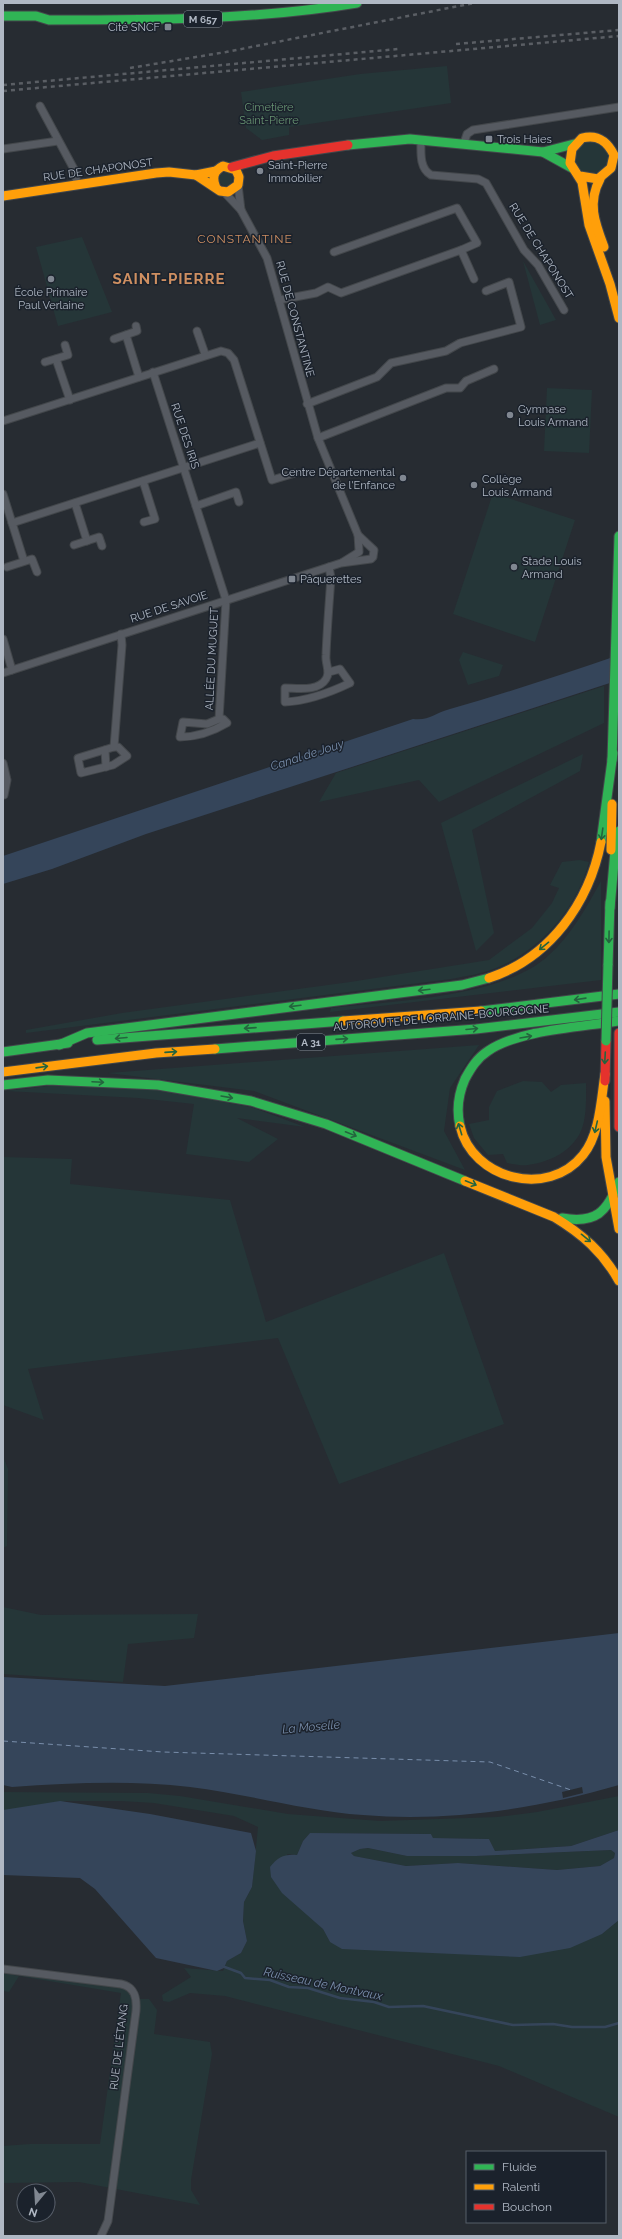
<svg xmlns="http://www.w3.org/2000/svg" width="622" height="2239" viewBox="0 0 622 2239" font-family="Raleway,sans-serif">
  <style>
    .green { fill: #253638 }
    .water { fill: #35455a; fill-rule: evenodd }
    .pier { fill: #272c32 }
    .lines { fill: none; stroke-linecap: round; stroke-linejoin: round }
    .stream { stroke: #35455a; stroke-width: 2.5 }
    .ferry { stroke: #798eab; stroke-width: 1; stroke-dasharray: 5 4; stroke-linecap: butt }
    .street-casing { stroke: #43474b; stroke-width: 9 }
    .fast-casing { stroke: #43474b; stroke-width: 11 }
    .slow-casing { stroke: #43474b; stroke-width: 11 }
    .jam-casing { stroke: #43474b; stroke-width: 11 }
    .street { stroke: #565a61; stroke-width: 7 }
    .fast { stroke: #30b455; stroke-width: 9 }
    .slow { stroke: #ff9f0a; stroke-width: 9 }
    .jam { stroke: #e5322d; stroke-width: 9 }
    .rail { stroke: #5a5e64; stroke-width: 2.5; stroke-dasharray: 4 4; stroke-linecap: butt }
    .fast-bridge-casing { stroke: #43474b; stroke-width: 11; stroke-linecap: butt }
    .fast-bridge { stroke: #30b455; stroke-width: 9 }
    .oneway { stroke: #24643e }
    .poi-dot { fill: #808791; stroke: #1b222c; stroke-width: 1.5 }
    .labels { text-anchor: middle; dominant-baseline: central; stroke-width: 3; stroke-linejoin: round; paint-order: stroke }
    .shield { fill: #1b222c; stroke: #838b96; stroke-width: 1 }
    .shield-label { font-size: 10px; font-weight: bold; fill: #b0b8c4 }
    .poi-label { font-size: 11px; fill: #b0b8c4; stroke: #1b222c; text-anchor: start }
    .park-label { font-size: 11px; fill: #689472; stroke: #1b222c }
    .street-label { font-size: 11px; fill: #b0b8c4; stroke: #1b222c }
    .neighbourhood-label { font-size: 12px; letter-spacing: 1px; fill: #ce8f61; stroke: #1b222c }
    .water-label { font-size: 12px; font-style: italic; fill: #798eab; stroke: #1b222c }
    .district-label { font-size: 15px; font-weight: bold; letter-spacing: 1px; fill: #ce8f61; stroke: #1b222c }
  </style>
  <rect width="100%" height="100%" fill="#272c32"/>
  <g class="green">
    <polygon points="447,66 451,103 289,127 289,135 262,140 246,128 241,92 360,74"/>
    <circle cx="592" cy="158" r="17"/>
    <circle cx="226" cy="179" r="7"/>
    <polygon points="82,237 112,312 58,326 36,247"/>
    <polygon points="523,261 556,320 540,325"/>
    <polygon points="547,388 592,390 589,453 544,451"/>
    <polygon points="493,493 575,520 535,642 453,614"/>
    <polygon points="463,652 503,665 499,676 468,685 459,660"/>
    <polygon points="604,686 604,723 439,802 419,780 319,802 336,773"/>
    <polygon points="583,754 580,771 472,830 494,933 476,951 441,823"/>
    <path d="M 580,860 L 589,862 C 577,908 541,950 496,968 C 482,974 466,976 451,979 L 26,1033 L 26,1030 L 122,1013 L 350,982 L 489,960 L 532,928 L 552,903 L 559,888 L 550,885 L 562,862 Z"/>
    <path d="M 601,881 L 601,980 L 330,1012 L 331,1008 C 391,1001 504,998 549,955 C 572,934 586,908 601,881 Z"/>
    <polygon points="479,1045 450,1088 444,1131 465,1170 254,1091 108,1073"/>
    <path d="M 523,1081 L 542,1082 L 551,1092 L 561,1085 L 586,1083 C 586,1098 587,1117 581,1131 C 572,1151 550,1162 528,1165 C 522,1166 514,1164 507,1163 L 503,1154 L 488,1155 L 474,1138 L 469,1124 L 489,1120 L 489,1107 L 497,1091 Z"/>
    <polygon points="56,1085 152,1089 251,1107 305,1127 237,1118 278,1139 249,1162 186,1154 194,1104 138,1098 6,1091"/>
    <polygon points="3,1157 72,1159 70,1184 230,1200 266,1322 444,1253 504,1424 339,1484 278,1338 28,1369 44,1420 3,1405"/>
    <polygon points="3,1456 8,1469 7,1546 3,1548"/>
    <polygon points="3,1607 41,1615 198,1614 194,1638 128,1644 123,1682 3,1674"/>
    <polygon points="3,1792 148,1793 180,1796 288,1814 380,1821 497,1817 537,1812 619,1796 619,1830 571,1846 495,1851 489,1839 433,1838 431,1834 310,1833 303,1841 297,1855 287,1854 308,1914 323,1929 330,1942 602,1934 619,1920 619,2117 499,2066 225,1996 190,1993 169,2002 163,2001 162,1995 191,1977 184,1968 223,1971 227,1961 241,1953 247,1941 243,1921 244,1902 252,1887 258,1827 234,1816 154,1803 121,1801 65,1801 3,1822"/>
    <polygon points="368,1848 407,1856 476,1856 611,1850 615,1853 614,1858 600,1866 557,1870 458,1863 406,1866 354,1856 351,1853 360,1849"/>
    <polygon points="20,1971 127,1986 136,1999 149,1999 157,2010 154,2034 210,2042 212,2054 191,2180 191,2190 200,2205 79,2182 3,2183 3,2146 30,2144 100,2144 121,1993 19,1976 9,1992 3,1991 3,1973 19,1976"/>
  </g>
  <g class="water">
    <path d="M 619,655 L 619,680 L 146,834 L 52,869 L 3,884 L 3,856 L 413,719 C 429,721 435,713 450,709 C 507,693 563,674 619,655 Z"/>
    <path d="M 619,1633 L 619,1785 C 537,1809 449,1822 363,1815 C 305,1811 248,1794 190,1787 C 130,1780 71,1783 12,1787 L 3,1785 L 3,1677 L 165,1686 Z"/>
    <polygon points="60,1801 150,1814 251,1833 256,1851 252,1887 244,1902 243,1921 247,1941 241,1953 227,1961 224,1968 217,1971 156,1958 95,1889 80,1878 3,1875 3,1810"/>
    <path d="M 619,1830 L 619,1920 L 602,1934 L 570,1948 L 520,1957 L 342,1949 L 330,1942 L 323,1929 L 282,1893 L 271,1877 L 270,1867 C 278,1857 284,1854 297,1855 L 303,1841 L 310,1833 L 431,1834 L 433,1838 L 489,1839 L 495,1851 L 571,1846 ZM 368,1848 L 407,1856 L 476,1856 L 611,1850 L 615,1853 L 614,1858 L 600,1866 L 557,1870 L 458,1863 L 406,1866 L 354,1856 L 351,1853 L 360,1849 Z"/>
  </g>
  <polygon class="pier" points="582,1787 583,1793 563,1798 562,1792"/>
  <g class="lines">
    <polyline class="stream" points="222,1966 241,1973 245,1978 270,1980 289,1987 308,1988 340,1998 374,2002 389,2007 423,2006 513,2025 553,2024 572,2027 605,2027 619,2023"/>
    <polyline class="ferry" points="3,1741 163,1752 490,1762 571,1790"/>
    <g class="street-casing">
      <g id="street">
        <polyline points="40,106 75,171 77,185"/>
        <path d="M 421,140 C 421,152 419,168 431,175 L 478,179 L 486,183 L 524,250 L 538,265 L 564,310"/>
        <polyline points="464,143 467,134 473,130 619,107"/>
        <polyline points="3,149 58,141"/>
        <polyline points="238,185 241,210"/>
        <polyline points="224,192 241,210 267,258 318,438 358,535 359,550"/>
        <polyline points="334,252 457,208 477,243 461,250 474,279"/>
        <polyline points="279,300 316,293 328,287 341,293 461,250"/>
        <polyline points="197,331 205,354"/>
        <polyline points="126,335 139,377"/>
        <polyline points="114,339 137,331 136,326"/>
        <polyline points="56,359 70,400"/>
        <polyline points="45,362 68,355 65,345"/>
        <polyline points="153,372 226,600 219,719"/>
        <polyline points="307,404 377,377 391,363 446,351 460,343 521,327 509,282 486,291"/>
        <polyline points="3,421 221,351 228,353 234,360 272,480 295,473"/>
        <polyline points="318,438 446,388 460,388 466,381 494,369"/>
        <polyline points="143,481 155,519 144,522"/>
        <polyline points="3,494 24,561"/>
        <polyline points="75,503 87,541"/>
        <polyline points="196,506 236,492 239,502"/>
        <polyline points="12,523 260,443"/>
        <polyline points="74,545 99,537 102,546"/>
        <polyline points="343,562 359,552"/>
        <polyline points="7,567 32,559 37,572"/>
        <polyline points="3,639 12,670"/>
        <path d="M 329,672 L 340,669 L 350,683 C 329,693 308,701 285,702 L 285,688 C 297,688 318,692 326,679 C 331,672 325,664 326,655 C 327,630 329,604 331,578 L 329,567"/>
        <polyline points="3,673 341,563 371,559 373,557 374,550 358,535"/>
        <path d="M 219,719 L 223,719 L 227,723 C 212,732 197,737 180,737 L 183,722 L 207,724 Z"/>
        <polygon points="114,747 118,747 127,756 113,765 81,773 78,758"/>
        <polyline points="114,747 122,645 121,634"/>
        <polyline points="105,750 106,767"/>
        <polyline points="3,763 7,780 4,795"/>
        <path d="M 3,1969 L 121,1984 C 135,1987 137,1998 136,2011 L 108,2221 L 101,2236"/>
      </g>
    </g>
    <g class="fast-casing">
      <g id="fast">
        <path d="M 3,16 L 36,16 L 49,20 C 152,20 255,20 357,3"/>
        <polyline points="348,145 410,139 543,152 572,168"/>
        <polyline points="543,152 574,144"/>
        <polyline points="612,760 619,536"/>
        <polyline points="601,842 613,753"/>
        <polyline points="610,908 615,851 619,831"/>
        <polyline points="608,965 610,902"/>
        <polyline points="481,1011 619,994"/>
        <polyline points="97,1040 343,1021"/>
        <polyline points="59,1045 87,1033 462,985 489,978"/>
        <polyline points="215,1049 476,1029 619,1012"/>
        <polyline points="3,1052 68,1043"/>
        <polyline points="3,1085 48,1080 158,1085 251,1101 326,1124 465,1181"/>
        <path d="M 460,1126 C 456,1109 458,1095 465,1079 C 471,1068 477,1058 488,1051 C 518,1030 582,1027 618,1021"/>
        <path d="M 562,1218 C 596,1224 607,1212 619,1182"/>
      </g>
    </g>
    <g class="slow-casing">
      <g id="slow">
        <path d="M 196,175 L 220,191 L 228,192 L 238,185 L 239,177 L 236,170 L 223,166 C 213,171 212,178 216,188"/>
        <path d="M 580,176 L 598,179 L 611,168 L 614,155 C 607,141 598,134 582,138 L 572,149 L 570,163 L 582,182 L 589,225 L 610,284 L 619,318"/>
        <path d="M 600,179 C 587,203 595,223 604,247"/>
        <polyline points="3,196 156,173 169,172 196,175 216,171"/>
        <polyline points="611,850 612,804"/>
        <path d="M 489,978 C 550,958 589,903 601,842"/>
        <polyline points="343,1021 481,1011"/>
        <polyline points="3,1072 156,1053 215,1049"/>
        <polyline points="605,1101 606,1157 619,1229"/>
        <path d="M 460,1126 C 472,1179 548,1199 583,1155 C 600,1134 601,1100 605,1074"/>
        <path d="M 465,1181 L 554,1217 C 582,1234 603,1252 619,1281"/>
      </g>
    </g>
    <g class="jam-casing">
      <g id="jam">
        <polyline points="232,167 273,156 348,145"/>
        <polyline points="619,1033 619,1127"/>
        <polyline points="605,1081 606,1041"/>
      </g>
    </g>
    <use href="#street" class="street"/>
    <use href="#fast" class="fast"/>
    <use href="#slow" class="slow"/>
    <use href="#jam" class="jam"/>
    <g class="rail">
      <polyline points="456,44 619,30"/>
      <polyline points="130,68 226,52 474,3"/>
      <polyline points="3,85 398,49"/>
      <polyline points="3,91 619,36"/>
    </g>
    <g class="fast-bridge-casing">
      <polyline id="fast-bridge" points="606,1041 608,965"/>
    </g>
    <use href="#fast-bridge" class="fast-bridge"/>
  </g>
  <defs><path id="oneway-shaft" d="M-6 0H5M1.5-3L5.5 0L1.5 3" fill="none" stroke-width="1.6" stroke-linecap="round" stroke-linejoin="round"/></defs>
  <g class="oneway">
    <use href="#oneway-shaft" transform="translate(602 834) rotate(98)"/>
    <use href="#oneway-shaft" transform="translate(609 937) rotate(91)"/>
    <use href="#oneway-shaft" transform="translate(544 946) rotate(141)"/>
    <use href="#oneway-shaft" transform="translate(424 990) rotate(173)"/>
    <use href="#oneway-shaft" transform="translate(580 999) rotate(172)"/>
    <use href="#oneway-shaft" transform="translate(295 1006) rotate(173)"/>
    <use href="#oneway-shaft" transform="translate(250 1028) rotate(176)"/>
    <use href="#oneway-shaft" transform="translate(472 1029) rotate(-5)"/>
    <use href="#oneway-shaft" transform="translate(526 1037) rotate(-10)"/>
    <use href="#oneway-shaft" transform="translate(121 1038) rotate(175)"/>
    <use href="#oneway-shaft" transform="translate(342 1039) rotate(-4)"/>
    <use href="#oneway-shaft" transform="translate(171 1052) rotate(-4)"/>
    <use href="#oneway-shaft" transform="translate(605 1058) rotate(93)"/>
    <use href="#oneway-shaft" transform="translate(42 1067) rotate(-8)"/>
    <use href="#oneway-shaft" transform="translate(98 1082) rotate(3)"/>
    <use href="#oneway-shaft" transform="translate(227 1097) rotate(10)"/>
    <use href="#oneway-shaft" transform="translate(596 1127) rotate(103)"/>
    <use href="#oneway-shaft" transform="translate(460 1129) rotate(-107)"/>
    <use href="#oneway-shaft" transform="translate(351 1134) rotate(22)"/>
    <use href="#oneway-shaft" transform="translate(471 1183) rotate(22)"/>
    <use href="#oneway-shaft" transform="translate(586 1238) rotate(39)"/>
  </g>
  <g class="poi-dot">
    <rect x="164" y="23" width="8" height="8" rx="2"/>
    <rect x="485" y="135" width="8" height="8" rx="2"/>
    <circle cx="260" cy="171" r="4"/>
    <circle cx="51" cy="279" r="4"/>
    <circle cx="510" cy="415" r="4"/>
    <circle cx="403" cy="478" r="4"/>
    <circle cx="474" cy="485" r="4"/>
    <circle cx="514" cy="567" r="4"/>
    <rect x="288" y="575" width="8" height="8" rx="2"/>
  </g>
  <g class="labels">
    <g class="shield">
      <rect x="184" y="11" width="38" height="16" rx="3"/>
      <rect x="297" y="1034" width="28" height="16" rx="3"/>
    </g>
    <g class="shield-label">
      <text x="203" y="19">M 657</text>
      <text x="311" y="1042">A 31</text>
    </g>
    <g class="poi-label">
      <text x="160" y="27" text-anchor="end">Cité SNCF</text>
      <text x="497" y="139">Trois Haies</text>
      <text x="268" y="165">Saint-Pierre<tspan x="268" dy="13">Immobilier</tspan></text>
      <text x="51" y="292" text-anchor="middle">École Primaire<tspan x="51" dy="13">Paul Verlaine</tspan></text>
      <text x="518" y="409">Gymnase<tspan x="518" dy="13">Louis Armand</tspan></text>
      <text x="395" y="472" text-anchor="end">Centre Départemental<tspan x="395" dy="13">de l'Enfance</tspan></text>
      <text x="482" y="479">Collège<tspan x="482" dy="13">Louis Armand</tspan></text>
      <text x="522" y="561">Stade Louis<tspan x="522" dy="13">Armand</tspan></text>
      <text x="300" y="579">Pâquerettes</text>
    </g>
    <g class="park-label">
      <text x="269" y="107">Cimetière<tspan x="269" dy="13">Saint-Pierre</tspan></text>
    </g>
    <g class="street-label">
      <text transform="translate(98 170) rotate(-8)">RUE DE CHAPONOST</text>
      <text transform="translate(541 251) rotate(58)">RUE DE CHAPONOST</text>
      <text transform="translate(295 319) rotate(75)">RUE DE CONSTANTINE</text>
      <text transform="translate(185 436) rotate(72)">RUE DES IRIS</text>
      <text transform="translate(169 607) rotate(-18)">RUE DE SAVOIE</text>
      <text transform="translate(212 659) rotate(-87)">ALLÉE DU MUGUET</text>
      <text transform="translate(441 1018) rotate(-5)">AUTOROUTE DE LORRAINE-BOURGOGNE</text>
      <text transform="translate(119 2047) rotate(-83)">RUE DE L'ÉTANG</text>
    </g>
    <g class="neighbourhood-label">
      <text x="245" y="239">CONSTANTINE</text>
    </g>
    <g class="water-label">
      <text transform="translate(307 755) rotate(-18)">Canal de Jouy</text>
      <text transform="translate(311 1727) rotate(-5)">La Moselle</text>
      <text transform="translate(323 1984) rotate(12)">Ruisseau de Montvaux</text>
    </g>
    <g class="district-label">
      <text x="169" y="279">SAINT-PIERRE</text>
    </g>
  </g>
  <rect width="622" height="2239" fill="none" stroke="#b0b8c4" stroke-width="8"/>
  <rect x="466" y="2151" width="140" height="72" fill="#1b222c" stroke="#575e69"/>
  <rect x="474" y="2164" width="20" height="6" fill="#30b455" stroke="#575e69"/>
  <text x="502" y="2171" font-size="12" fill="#b0b8c4">Fluide</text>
  <rect x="474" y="2184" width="20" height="6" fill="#ff9f0a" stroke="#575e69"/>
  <text x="502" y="2191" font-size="12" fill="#b0b8c4">Ralenti</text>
  <rect x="474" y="2204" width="20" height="6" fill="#e5322d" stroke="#575e69"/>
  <text x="502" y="2211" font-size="12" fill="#b0b8c4">Bouchon</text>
  <g transform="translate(36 2203) rotate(198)"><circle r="19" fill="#1b222c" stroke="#575e69"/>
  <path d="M0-3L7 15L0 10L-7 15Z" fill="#808791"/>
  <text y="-6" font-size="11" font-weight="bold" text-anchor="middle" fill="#b0b8c4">N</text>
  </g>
</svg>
